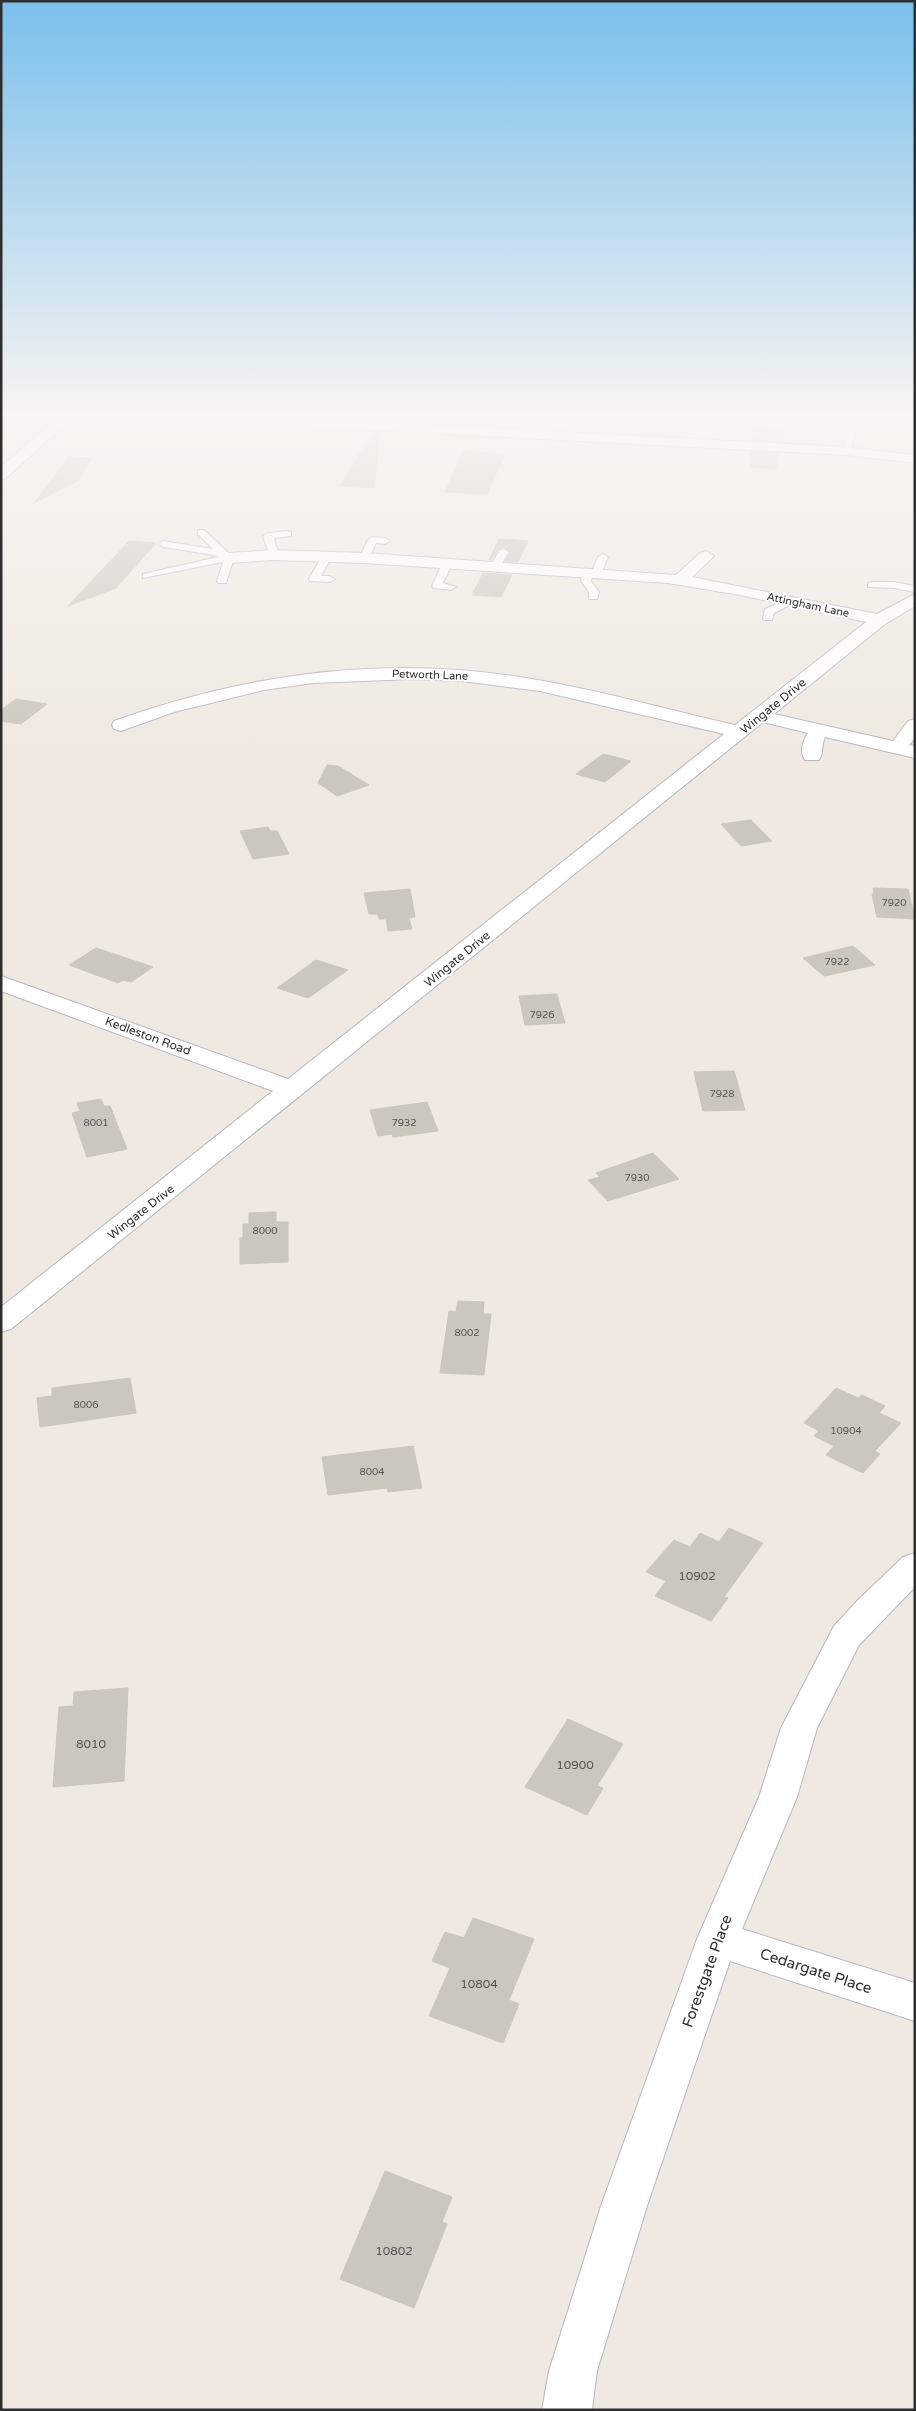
<svg xmlns="http://www.w3.org/2000/svg" width="916" height="2411" viewBox="0 0 916 2411" font-family="'Varela Round',sans-serif">
  <style>
    .building { fill: #cbc7bf; stroke: #cbc5ba }
    .lines { fill: none; stroke-linecap: round; stroke-linejoin: round }
    .service-casing { stroke: #b4b7c1; stroke-width: 2 }
    .minor-casing { stroke: #b4b7c1; stroke-width: 2 }
    .service { fill: #fff; fill-rule: evenodd }
    .minor { fill: #fff; fill-rule: evenodd }
    .labels { text-anchor: middle; dominant-baseline: central; stroke-width: 4; stroke-linejoin: round; paint-order: stroke }
    .number-label { font-size: 10px; fill: #555452 }
    .far-street-label { font-size: 11px; fill: #2e2e2e; stroke: #fff }
    .street-label { font-size: 12px; fill: #2e2e2e; stroke: #fff }
    .near-number-label { font-size: 12px; fill: #555452 }
    .near-street-label { font-size: 15px; fill: #2e2e2e; stroke: #fff }
  </style>
  <rect width="100%" height="100%" fill="#efe9e1"/>
  <g class="building">
    <polygon points="753,427 784,429 782,442 752,440"/>
    <polygon points="373,432 380,432 374,488 340,486"/>
    <polygon points="463,451 505,454 487,494 445,492"/>
    <polygon points="751,452 779,453 776,469 750,467"/>
    <polygon points="69,457 92,458 79,480 34,503"/>
    <polygon points="499,539 528,541 518,562 505,561 511,552 504,547 498,549 491,560 489,560"/>
    <polygon points="129,541 156,543 116,588 68,606"/>
    <polygon points="483,573 512,575 501,597 472,595"/>
    <polygon points="16,699 47,704 21,724 1,721 1,710"/>
    <polygon points="603,754 631,761 605,782 576,774"/>
    <polygon points="327,765 338,766 369,785 337,796 318,783"/>
    <polygon points="751,820 772,841 741,846 721,824"/>
    <polygon points="268,827 270,831 277,831 289,854 253,859 240,831"/>
    <polygon points="873,888 908,889 915,919 877,917 872,894 874,894"/>
    <polygon points="410,889 415,917 409,918 412,929 388,931 386,919 379,919 378,914 369,914 364,893"/>
    <polygon points="853,946 875,965 824,976 803,958"/>
    <polygon points="96,948 153,967 131,982 123,980 118,983 69,965"/>
    <polygon points="316,960 348,970 308,998 277,988"/>
    <polygon points="557,994 565,1023 525,1025 519,996"/>
    <polygon points="734,1071 745,1110 703,1111 694,1072"/>
    <polygon points="101,1099 104,1106 110,1106 127,1149 87,1157 72,1113 80,1111 77,1103"/>
    <polygon points="427,1102 438,1131 393,1137 392,1134 378,1136 370,1110"/>
    <polygon points="653,1153 679,1179 608,1201 588,1180 600,1177 596,1173"/>
    <polygon points="276,1212 276,1222 288,1222 288,1262 240,1264 240,1238 243,1238 243,1224 249,1224 249,1213"/>
    <polygon points="458,1301 484,1302 483,1314 491,1314 484,1375 440,1373 449,1311 456,1312"/>
    <polygon points="130,1378 136,1413 40,1427 37,1398 52,1396 52,1388"/>
    <polygon points="836,1388 858,1398 862,1395 885,1406 879,1413 901,1423 875,1451 880,1454 863,1473 826,1455 834,1446 814,1436 819,1431 804,1423"/>
    <polygon points="413,1446 422,1488 388,1492 387,1488 328,1495 322,1457"/>
    <polygon points="729,1528 763,1543 724,1597 728,1598 711,1621 655,1596 666,1581 646,1572 674,1540 690,1547 700,1533 719,1542"/>
    <polygon points="128,1688 124,1781 53,1787 59,1707 73,1706 74,1692"/>
    <polygon points="568,1719 623,1744 597,1786 603,1788 587,1815 525,1787"/>
    <polygon points="473,1918 534,1939 509,2000 519,2004 503,2043 429,2016 450,1968 432,1961 445,1932 464,1938"/>
    <polygon points="385,2171 452,2197 442,2222 447,2224 414,2308 340,2279"/>
  </g>
  <g class="lines">
    <g class="service-casing">
      <g id="service">
        <polygon points="852,417 860,417 850,451 846,454 842,451"/>
        <polygon points="198,530 204,530 234,558 226,583 218,583 217,581 223,562 143,578 143,574 218,557 208,554 163,547 158,544 163,541 213,549 198,534"/>
        <polygon points="288,531 291,532 291,536 274,538 279,555 270,557 263,536 268,533"/>
        <polygon points="373,537 385,538 390,541 385,544 376,543 368,560 360,560 359,558 368,540"/>
        <polygon points="504,549 509,552 500,566 491,568 490,566 500,550"/>
        <polygon points="327,553 332,556 321,576 330,576 335,579 330,582 310,581 309,579 323,554"/>
        <polygon points="603,554 608,557 602,572 597,575 593,574 591,581 599,592 597,599 589,599 589,592 581,581 585,569 593,569 598,557"/>
        <polygon points="447,561 452,564 443,583 456,587 451,590 433,588 432,586 442,564"/>
        <polygon points="872,582 894,582 915,586 915,592 894,588 868,587 868,583"/>
        <polygon points="790,598 794,599 794,603 774,613 772,620 764,620 763,618 765,609"/>
      </g>
    </g>
    <g class="minor-casing">
      <g id="minor">
        <polygon points="58,417 73,417 6,478 1,479 1,467"/>
        <polygon points="194,417 279,417 846,447 915,455 915,463 846,455 201,421"/>
        <path d="M 274,550 L 364,553 L 676,575 L 700,553 L 706,551 L 714,556 L 692,577 L 877,614 L 915,594 L 915,606 L 885,624 L 774,714 L 893,741 L 908,721 L 915,719 L 915,738 L 909,745 L 915,746 L 915,758 L 825,737 C 821,745 824,753 819,760 L 805,760 C 799,751 803,741 808,733 L 763,722 L 11,1329 L 1,1332 L 1,1307 L 273,1091 L 1,991 L 1,976 L 288,1079 L 724,734 L 540,691 L 462,681 L 413,679 L 313,683 L 264,690 L 174,712 L 121,731 L 114,729 L 112,725 L 114,721 C 242,675 378,656 513,676 C 588,687 661,708 735,725 L 866,622 L 740,595 L 668,583 L 364,563 L 274,560 L 229,563 L 221,558 L 229,553 Z"/>
        <polygon points="915,1553 915,1587 859,1645 817,1728 797,1797 742,1929 915,1983 915,2021 730,1961 647,2206 597,2371 592,2410 542,2410 549,2371 601,2206 697,1939 759,1797 781,1728 834,1626 858,1600 903,1557"/>
      </g>
    </g>
    <use href="#service" class="service"/>
    <use href="#minor" class="minor"/>
  </g>
  <linearGradient id="sky" x2="0" y2="1"><stop stop-color="#7abfeb"/><stop offset="0.55" stop-color="#f8f5f2"/><stop offset="1" stop-color="#f8f5f2" stop-opacity="0"/></linearGradient>
  <rect width="916" height="755" fill="url(#sky)"/>
  <g class="labels">
    <g class="number-label">
      <text x="894" y="903">7920</text>
      <text x="837" y="962">7922</text>
      <text x="542" y="1015">7926</text>
      <text x="722" y="1094">7928</text>
      <text x="96" y="1123">8001</text>
      <text x="404" y="1123">7932</text>
      <text x="637" y="1178">7930</text>
      <text x="265" y="1231">8000</text>
      <text x="467" y="1333">8002</text>
      <text x="86" y="1405">8006</text>
      <text x="846" y="1431">10904</text>
      <text x="372" y="1472">8004</text>
    </g>
    <g class="far-street-label">
      <text transform="translate(808 605) rotate(12)">Attingham Lane</text>
      <text transform="translate(430 675) rotate(2)">Petworth Lane</text>
    </g>
    <g class="street-label">
      <text transform="translate(773 706) rotate(-39)">Wingate Drive</text>
      <text transform="translate(457 959) rotate(-39)">Wingate Drive</text>
      <text transform="translate(148 1036) rotate(20)">Kedleston Road</text>
      <text transform="translate(141 1212) rotate(-38)">Wingate Drive</text>
    </g>
    <g class="near-number-label">
      <text x="697" y="1576">10902</text>
      <text x="91" y="1744">8010</text>
      <text x="575" y="1765">10900</text>
      <text x="479" y="1984">10804</text>
      <text x="394" y="2251">10802</text>
    </g>
    <g class="near-street-label">
      <text transform="translate(707 1971) rotate(-70)">Forestgate Place</text>
      <text transform="translate(816 1971) rotate(18)">Cedargate Place</text>
    </g>
  </g>
  <rect width="916" height="2411" fill="none" stroke="#2e2e2e" stroke-width="5"/>
</svg>
